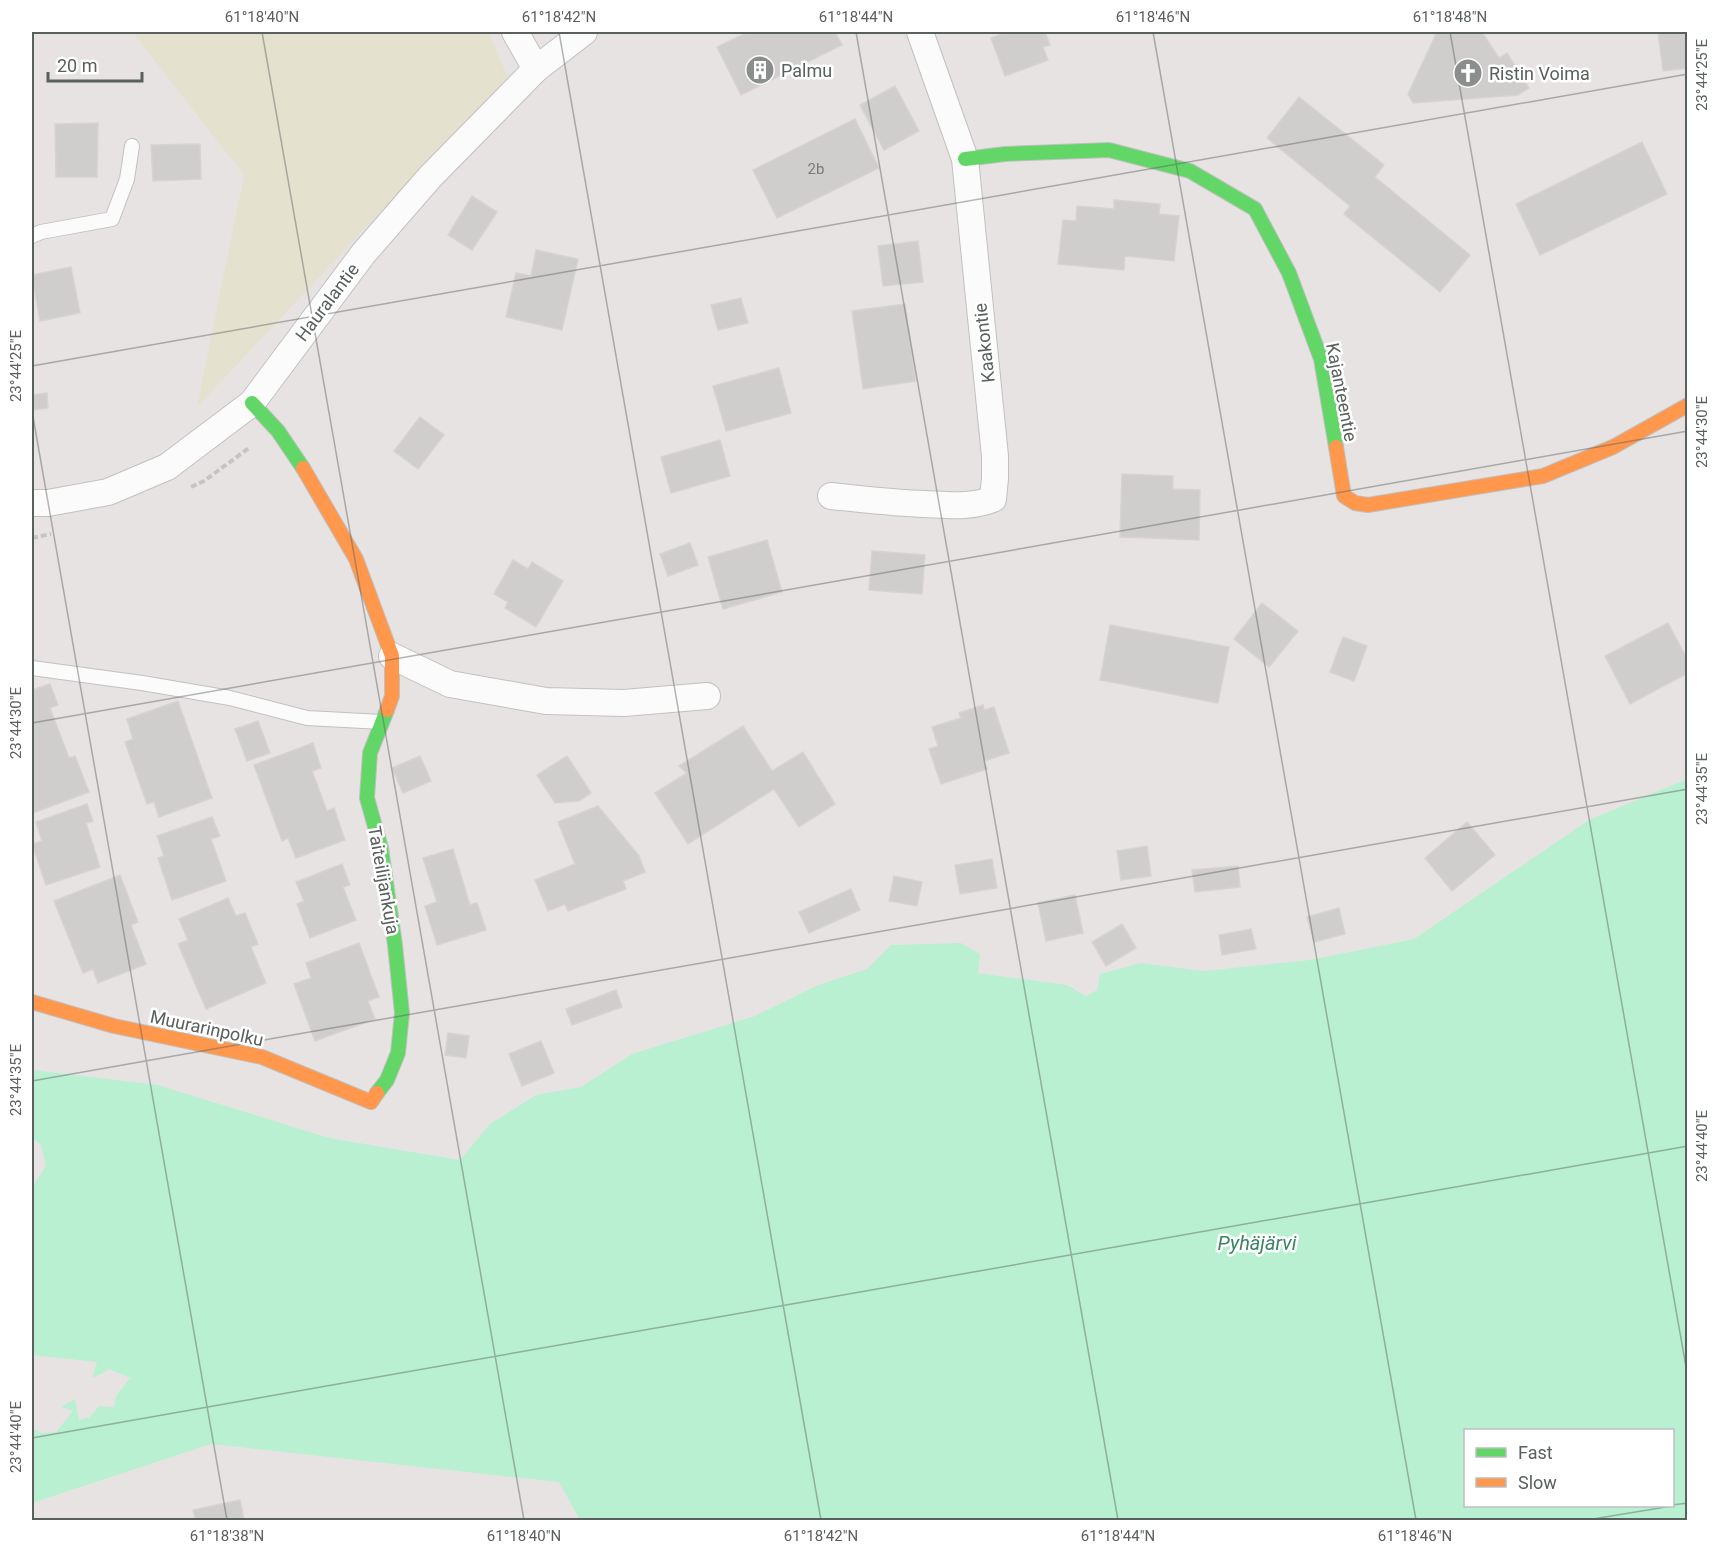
<svg xmlns="http://www.w3.org/2000/svg" width="1719" height="1552" viewBox="0 0 1719 1552" font-family="Roboto,sans-serif">
  <style>
    .green { fill: #e4e1cf }
    .water { fill: #b9f0d1; fill-rule: evenodd }
    .building { fill: #d0cdcd; stroke: #d8d2d3; stroke-width: 1.5 }
    .lines { fill: none; stroke-linecap: round; stroke-linejoin: round }
    .lane-casing { stroke: #c1c1c0; stroke-width: 16 }
    .street-casing { stroke: #c1c1c0; stroke-width: 28 }
    .fast-casing { stroke: #c0c1bf; stroke-width: 16 }
    .slow-casing { stroke: #c0c1bf; stroke-width: 16 }
    .path { stroke: #c4c6c2; stroke-width: 4; stroke-dasharray: 6 3; stroke-linecap: butt }
    .lane { stroke: #fcfbfb; stroke-width: 14 }
    .street { stroke: #fcfbfb; stroke-width: 26 }
    .fast { stroke: #63d668; stroke-width: 14 }
    .slow { stroke: #ff974d; stroke-width: 14 }
    .ticks { fill: none; stroke: #59605d; stroke-width: 1.5; stroke-opacity: 0.45 }
    .labels { text-anchor: middle; dominant-baseline: central; stroke-width: 5; stroke-linejoin: round; paint-order: stroke }
    .number-label { font-size: 15px; fill: #777c7a }
    .poi-label { font-size: 18px; fill: #59605d; stroke: #fff; text-anchor: start }
    .street-label { font-size: 18px; fill: #59605d; stroke: #fff }
    .water-label { font-size: 20px; font-style: italic; fill: #3a8461; stroke: #fff }
    .neatline { fill: none; stroke: #59605d; stroke-width: 2 }
    .ticks-label { font-size: 15px; text-anchor: middle; fill: #59605d }
  </style>
  <rect width="100%" height="100%" fill="#e8e3e3"/>
  <polygon class="green" points="132,32 488,32 508,77 197,407 244,175"/>
  <path class="water" d="M 1687,779 L 1687,1520 L 580,1520 L 559,1482 L 211,1444 L 32,1503 L 32,1428 L 41,1433 L 56,1432 L 73,1411 L 61,1407 L 75,1399 L 79,1420 L 90,1417 L 99,1406 L 114,1407 L 116,1396 L 130,1378 L 109,1369 L 103,1373 L 92,1378 L 97,1362 L 32,1355 L 32,1185 L 34,1184 L 46,1166 L 41,1145 L 32,1138 L 32,1070 L 158,1085 L 329,1138 L 460,1160 L 490,1124 L 536,1095 L 581,1087 L 632,1054 L 755,1016 L 818,985 L 867,969 L 891,945 L 961,943 L 980,954 L 978,973 L 1067,985 L 1086,996 L 1097,990 L 1100,974 L 1141,963 L 1203,971 L 1310,960 L 1414,939 L 1589,820 ZM 1466,1430 L 1672,1430 L 1672,1506 L 1466,1506 Z"/>
  <g class="building">
    <polygon points="748,32 835,32 842,45 741,95 717,47"/>
    <polygon points="1007,32 1045,32 1050,45 1043,47 1048,60 1005,76 991,38"/>
    <polygon points="1437,32 1482,32 1499,58 1507,53 1529,88 1518,95 1413,103 1408,94"/>
    <polygon points="1658,32 1688,32 1688,68 1663,71"/>
    <polygon points="895,86 919,131 884,150 860,105"/>
    <polygon points="1299,97 1384,165 1375,177 1470,255 1440,292 1344,214 1350,206 1267,138"/>
    <polygon points="855,119 879,168 777,218 753,170"/>
    <polygon points="98,123 97,177 56,177 55,124"/>
    <polygon points="1642,142 1667,194 1540,255 1516,204"/>
    <polygon points="200,144 201,179 153,181 151,145"/>
    <polygon points="472,196 497,212 472,250 448,235"/>
    <polygon points="1114,200 1160,204 1159,214 1179,216 1174,261 1125,256 1124,270 1058,264 1063,220 1076,221 1077,206 1114,209"/>
    <polygon points="918,241 923,282 883,286 878,246"/>
    <polygon points="536,250 578,259 562,330 506,317 516,273 531,276"/>
    <polygon points="71,267 80,313 40,321 32,275"/>
    <polygon points="741,298 748,323 718,330 711,305"/>
    <polygon points="905,304 916,381 863,389 852,311"/>
    <polygon points="779,368 791,413 726,431 713,386"/>
    <polygon points="47,393 48,408 32,410 32,395"/>
    <polygon points="420,417 444,435 418,469 394,451"/>
    <polygon points="720,440 730,476 671,493 661,457"/>
    <polygon points="1122,474 1173,476 1173,489 1200,490 1199,540 1120,537"/>
    <polygon points="767,540 782,592 723,609 708,557"/>
    <polygon points="690,543 698,565 668,576 660,554"/>
    <polygon points="872,551 925,555 922,594 869,590"/>
    <polygon points="513,560 528,569 532,562 563,581 536,627 505,608 508,602 494,594"/>
    <polygon points="1262,603 1298,631 1269,667 1234,639"/>
    <polygon points="1668,623 1688,661 1688,673 1630,704 1605,656"/>
    <polygon points="1110,625 1229,647 1218,703 1100,680"/>
    <polygon points="1343,637 1367,646 1354,681 1330,672"/>
    <polygon points="50,684 58,705 50,708 69,758 75,756 89,792 33,813 32,809 32,690"/>
    <polygon points="178,701 212,798 159,817 154,802 147,804 125,742 133,739 127,719"/>
    <polygon points="983,705 984,710 994,707 1009,753 984,761 987,769 941,784 929,749 938,746 932,727 961,718 959,713"/>
    <polygon points="258,721 270,753 247,761 235,729"/>
    <polygon points="743,726 772,771 803,752 835,804 799,827 774,789 688,844 655,793 687,773 679,766"/>
    <polygon points="313,743 321,768 312,771 327,811 334,808 345,840 296,858 288,838 282,841 254,765"/>
    <polygon points="420,756 431,781 403,793 392,768"/>
    <polygon points="567,756 591,793 579,801 555,803 537,775"/>
    <polygon points="87,804 93,821 86,823 100,867 46,885 32,844 42,841 36,822"/>
    <polygon points="598,806 639,856 645,872 623,881 626,889 568,911 565,904 548,911 535,880 575,864 558,822"/>
    <polygon points="212,817 220,836 211,839 226,881 172,900 158,858 164,856 157,836"/>
    <polygon points="1467,822 1495,855 1452,891 1425,858"/>
    <polygon points="1147,846 1151,876 1121,880 1117,851"/>
    <polygon points="453,849 470,905 477,903 486,930 437,945 425,906 437,902 423,858"/>
    <polygon points="992,859 997,888 960,894 955,865"/>
    <polygon points="342,864 350,885 343,887 356,920 310,938 297,904 304,901 296,882"/>
    <polygon points="1238,866 1240,887 1195,892 1192,870"/>
    <polygon points="120,875 138,922 131,925 146,964 98,983 93,969 83,973 54,901"/>
    <polygon points="894,876 922,882 917,906 889,901"/>
    <polygon points="851,889 860,910 809,933 799,912"/>
    <polygon points="1075,895 1083,933 1046,941 1038,903"/>
    <polygon points="228,898 236,916 245,913 258,944 251,947 266,983 206,1009 178,944 188,940 179,919"/>
    <polygon points="1339,908 1345,934 1314,942 1307,917"/>
    <polygon points="1122,924 1136,948 1106,966 1092,942"/>
    <polygon points="1251,929 1256,949 1222,955 1219,935"/>
    <polygon points="359,943 379,997 368,1001 375,1019 315,1041 294,984 311,978 306,963"/>
    <polygon points="616,990 622,1007 572,1025 566,1009"/>
    <polygon points="448,1033 469,1036 466,1058 445,1055"/>
    <polygon points="541,1041 554,1073 522,1086 509,1054"/>
    <polygon points="240,1500 244,1520 196,1520 193,1510"/>
  </g>
  <g class="lines">
    <g class="lane-casing">
      <g id="lane">
        <polyline points="32,236 41,232 112,219 127,179 132,146"/>
        <polyline points="32,668 142,683 230,698 307,718 382,722"/>
      </g>
    </g>
    <g class="street-casing">
      <g id="street">
        <polyline points="515,32 536,69"/>
        <path d="M 831,496 C 862,499 893,503 924,504 C 949,505 970,508 993,499 L 995,478 L 995,456 L 965,159 L 920,32"/>
        <polyline points="32,503 48,503 108,492 167,467 252,403 363,254 430,177 536,69 584,32"/>
        <polyline points="392,656 450,684 546,701 624,703 707,696"/>
      </g>
    </g>
    <g class="fast-casing">
      <g id="fast">
        <polyline points="965,159 1005,154 1109,150 1190,171 1255,209 1289,273 1321,359 1336,447"/>
        <polyline points="252,403 278,431 303,468"/>
        <polyline points="377,1093 387,1080 398,1053 402,1013 395,945 381,848 367,798 370,753 387,710"/>
      </g>
    </g>
    <g class="slow-casing">
      <g id="slow">
        <polyline points="1336,447 1344,496 1355,503 1368,505 1543,476 1613,447 1688,405"/>
        <polyline points="303,468 356,559 392,656 392,696 387,710"/>
        <polyline points="32,1002 114,1026 262,1057 371,1102 377,1093"/>
      </g>
    </g>
    <g class="path">
      <polyline points="191,487 204,481 249,448"/>
      <polyline points="32,538 51,534"/>
    </g>
    <use href="#lane" class="lane"/>
    <use href="#street" class="street"/>
    <use href="#fast" class="fast"/>
    <use href="#slow" class="slow"/>
  </g>
  <path class="ticks" d="M 262,32 L 524,1520M 559,32 L 821,1520M 856,32 L 1118,1520M 1153,32 L 1416,1520M 1450,32 L 1688,1378M 32,366 L 1688,74M 32,411 L 227,1520M 32,723 L 1688,431M 32,1081 L 1688,789M 32,1438 L 1688,1146M 1672,1505 L 1688,1503M 1587,1520 L 1672,1506"/>
  <defs>
    <g id="building-disc" transform="scale(1.5)"><circle r="9.5" fill="#8b8e8c" stroke="#fff"/><path d="M-4-6H4V6H1V3H-1V6H-4ZM-2.5-4.3h1.7v1.8h-1.7ZM.8-4.3h1.7v1.8H.8ZM-2.5-1h1.7V.8h-1.7ZM.8-1h1.7V.8H.8Z" fill="#fff"/></g>
    <g id="church-disc" transform="scale(1.5)"><circle r="9.5" fill="#8b8e8c" stroke="#fff"/><path d="M-1.2-6h2.4v3.5h3.3v2.4h-3.3V6h-2.4V-.1h-3.3v-2.4h3.3Z" fill="#fff"/></g>
  </defs>
  <g fill-rule="evenodd">
    <use href="#building-disc" x="760" y="70"/>
    <use href="#church-disc" x="1468" y="73"/>
  </g>
  <g class="labels">
    <g class="number-label">
      <text x="816" y="169">2b</text>
    </g>
    <g class="poi-label">
      <text x="781" y="70">Palmu</text>
      <text x="1489" y="73">Ristin Voima</text>
    </g>
    <g class="street-label">
      <text transform="translate(327 302) rotate(-53)">Hauralantie</text>
      <text transform="translate(984 343) rotate(-96)">Kaakontie</text>
      <text transform="translate(1342 392) rotate(79)">Kajanteentie</text>
      <text transform="translate(384 880) rotate(80)">Taiteilijankuja</text>
      <text transform="translate(207 1028) rotate(12)">Muurarinpolku</text>
    </g>
    <g class="water-label">
      <text x="1257" y="1243">Pyhäjärvi</text>
    </g>
  </g>
  <rect width="1719" height="1552" fill="none" stroke="#ffffff" stroke-width="66"/>
  <rect x="1464" y="1429" width="210" height="78" fill="#ffffff" stroke="#bdbfbe" stroke-width="1.5"/>
  <rect x="1476" y="1448" width="30" height="9" fill="#63d668" stroke="#bdbfbe" stroke-width="1.5"/>
  <text x="1518" y="1459" font-size="18" fill="#59605d">Fast</text>
  <rect x="1476" y="1478" width="30" height="9" fill="#ff974d" stroke="#bdbfbe" stroke-width="1.5"/>
  <text x="1518" y="1489" font-size="18" fill="#59605d">Slow</text>
  <path d="M48 72v9h94v-9" fill="none" stroke="#59605d" stroke-width="3"/>
  <text x="57" y="72" font-size="18" fill="#59605d" stroke="#ffffff" stroke-width="4.5" paint-order="stroke">20 m</text>
  <rect x="33" y="33" width="1653" height="1486" class="neatline"/>
  <g class="ticks-label">
    <text x="262" y="22">61°18'40"N</text>
    <text x="559" y="22">61°18'42"N</text>
    <text x="856" y="22">61°18'44"N</text>
    <text x="1153" y="22">61°18'46"N</text>
    <text x="1450" y="22">61°18'48"N</text>
    <text transform="translate(1702 75) rotate(-90)" y="5">23°44'25"E</text>
    <text transform="translate(16 366) rotate(-90)" y="5">23°44'25"E</text>
    <text transform="translate(1702 432) rotate(-90)" y="5">23°44'30"E</text>
    <text transform="translate(16 723) rotate(-90)" y="5">23°44'30"E</text>
    <text transform="translate(1702 789) rotate(-90)" y="5">23°44'35"E</text>
    <text transform="translate(16 1080) rotate(-90)" y="5">23°44'35"E</text>
    <text transform="translate(1702 1146) rotate(-90)" y="5">23°44'40"E</text>
    <text transform="translate(16 1437) rotate(-90)" y="5">23°44'40"E</text>
    <text x="227" y="1541">61°18'38"N</text>
    <text x="524" y="1541">61°18'40"N</text>
    <text x="821" y="1541">61°18'42"N</text>
    <text x="1118" y="1541">61°18'44"N</text>
    <text x="1415" y="1541">61°18'46"N</text>
  </g>
</svg>
